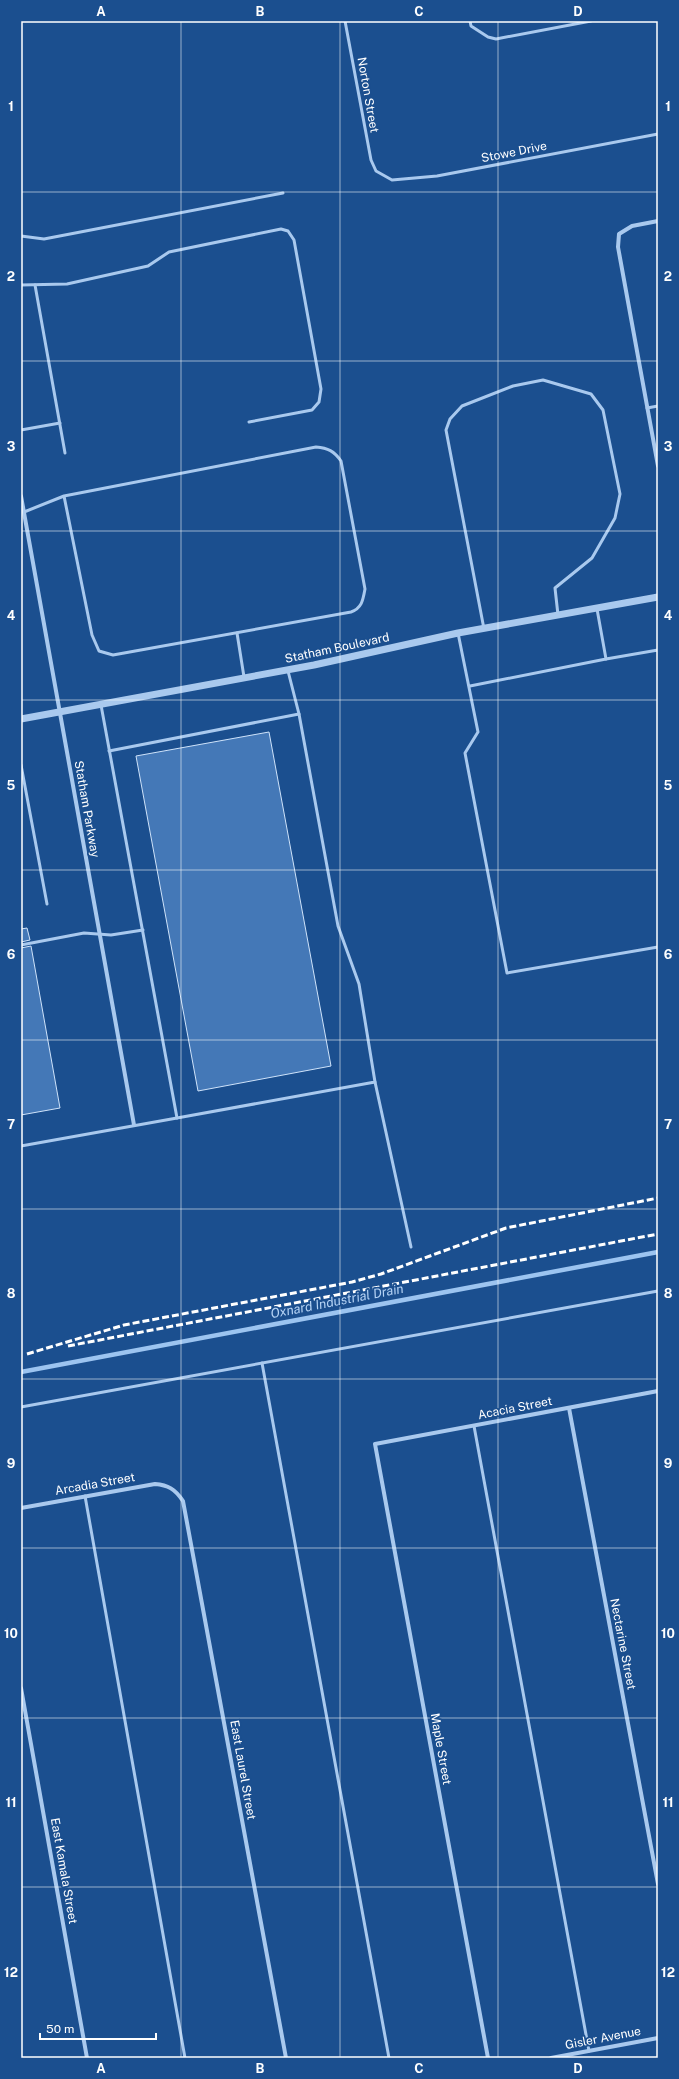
<svg xmlns="http://www.w3.org/2000/svg" width="679" height="2079" viewBox="0 0 679 2079" font-family="'Public Sans',sans-serif">
  <style>
    .lines { fill: none; stroke-linecap: round; stroke-linejoin: round }
    .stream { stroke: #9cc4f0; stroke-width: 4.5 }
    .building { fill: #4478b7; stroke: #cfe3fa }
    .service { stroke: #a9c9ee; stroke-width: 3 }
    .minor { stroke: #a9c9ee; stroke-width: 4 }
    .tertiary { stroke: #a9c9ee; stroke-width: 7 }
    .rail { stroke: #fff; stroke-width: 3; stroke-dasharray: 7 3; stroke-linecap: butt }
    .grid { fill: none; stroke: #fff; stroke-width: 1; stroke-opacity: 0.55 }
    .labels { text-anchor: middle; dominant-baseline: central; stroke-width: 3.5; stroke-linejoin: round; paint-order: stroke }
    .street-label { font-size: 12px; fill: #fff; stroke: #1b4f8f }
    .water-label { font-size: 13px; font-style: italic; fill: #b5d3f5; stroke: #1b4f8f }
    .neatline { fill: none; stroke: #fff; stroke-width: 1.5 }
    .grid-label { font-size: 13px; text-anchor: middle; font-weight: bold; fill: #fff }
  </style>
  <rect width="100%" height="100%" fill="#1b4f8f"/>
  <g class="lines">
    <polyline class="stream" points="21,1372 658,1252"/>
  </g>
  <g class="building">
    <polygon points="269,732 331,1066 198,1091 136,756"/>
    <polygon points="27,928 30,940 21,942 21,929"/>
    <polygon points="31,946 60,1108 21,1115 21,948"/>
  </g>
  <g class="lines">
    <g class="service">
      <polyline points="345,21 371,160 376,171 392,180 437,176 658,134"/>
      <polyline points="470,21 471,26 488,37 496,39 591,21"/>
      <polyline points="21,236 44,239 283,193"/>
      <polyline points="21,285 67,284 148,266 169,252 281,229 288,231 294,240 321,389 319,402 312,410 249,422"/>
      <polyline points="35,285 65,453"/>
      <polyline points="647,408 658,406"/>
      <polyline points="21,430 60,423"/>
      <path d="M 24,512 L 64,496 L 316,447 C 328,448 334,451 341,461 L 365,589 C 363,600 362,608 351,612 L 113,655 L 99,651 L 92,635 L 64,496"/>
      <polyline points="484,629 446,430 450,419 462,406 513,386 543,380 591,394 603,410 620,494 615,518 592,558 555,588 558,615"/>
      <polyline points="237,633 244,677"/>
      <polyline points="458,633 478,732 465,753 507,973 658,947"/>
      <polyline points="606,659 658,650"/>
      <polyline points="470,686 606,659 597,609"/>
      <polyline points="101,705 177,1118 375,1082 359,984 338,926 299,714 288,671"/>
      <polyline points="109,751 299,714"/>
      <polyline points="21,765 47,904"/>
      <polyline points="21,945 84,933 111,935 143,930"/>
      <polyline points="375,1082 411,1247"/>
      <polyline points="21,1146 177,1118"/>
      <polyline points="262,1363 389,2058"/>
      <polyline points="21,1407 658,1291"/>
      <polyline points="474,1426 589,2051"/>
      <polyline points="85,1496 185,2058"/>
    </g>
    <g class="minor">
      <polyline points="658,221 632,226 619,234 618,247 658,466"/>
      <polyline points="21,496 134,1125"/>
      <polyline points="569,1408 658,1884"/>
      <path d="M 21,1508 L 155,1484 C 168,1485 175,1489 183,1501 L 286,2058"/>
      <polyline points="21,1688 87,2058"/>
      <polyline points="488,2058 375,1444 658,1391"/>
      <polyline points="551,2058 658,2038"/>
    </g>
    <polyline class="tertiary" points="21,719 314,665 458,633 658,597"/>
    <g class="rail">
      <polyline points="68,1346 658,1234"/>
      <polyline points="27,1354 124,1325 352,1282 381,1274 506,1228 658,1198"/>
    </g>
  </g>
  <path class="grid" d="M 181,21 L 181,2058M 340,21 L 340,2058M 498,21 L 498,2058M 21,192 L 658,192M 21,361 L 658,361M 21,531 L 658,531M 21,700 L 658,700M 21,870 L 658,870M 21,1040 L 658,1040M 21,1209 L 658,1209M 21,1379 L 658,1379M 21,1548 L 658,1548M 21,1718 L 658,1718M 21,1887 L 658,1887"/>
  <g class="labels">
    <g class="street-label">
      <text transform="translate(368 95) rotate(80)">Norton Street</text>
      <text transform="translate(514 152) rotate(-11)">Stowe Drive</text>
      <text transform="translate(337 648) rotate(-12)">Statham Boulevard</text>
      <text transform="translate(87 809) rotate(80)">Statham Parkway</text>
      <text transform="translate(515 1408) rotate(-11)">Acacia Street</text>
      <text transform="translate(95 1484) rotate(-10)">Arcadia Street</text>
      <text transform="translate(623 1644) rotate(79)">Nectarine Street</text>
      <text transform="translate(441 1749) rotate(80)">Maple Street</text>
      <text transform="translate(243 1770) rotate(80)">East Laurel Street</text>
      <text transform="translate(64 1871) rotate(80)">East Kamala Street</text>
      <text transform="translate(603 2038) rotate(-11)">Gisler Avenue</text>
    </g>
    <g class="water-label">
      <text transform="translate(337 1301) rotate(-11)">Oxnard Industrial Drain</text>
    </g>
  </g>
  <rect width="679" height="2079" fill="none" stroke="#1b4f8f" stroke-width="44"/>
  <path d="M40 2033v6h116v-6" fill="none" stroke="#ffffff" stroke-width="2"/>
  <text x="46" y="2033" font-size="12" fill="#ffffff" stroke="#1b4f8f" stroke-width="3" paint-order="stroke">50 m</text>
  <rect x="22" y="22" width="635" height="2035" class="neatline"/>
  <g class="grid-label">
    <text x="101" y="16">A</text>
    <text x="260" y="16">B</text>
    <text x="419" y="16">C</text>
    <text x="578" y="16">D</text>
    <text x="11" y="111">1</text>
    <text x="668" y="111">1</text>
    <text x="11" y="281">2</text>
    <text x="668" y="281">2</text>
    <text x="11" y="451">3</text>
    <text x="668" y="451">3</text>
    <text x="11" y="620">4</text>
    <text x="668" y="620">4</text>
    <text x="11" y="790">5</text>
    <text x="668" y="790">5</text>
    <text x="11" y="959">6</text>
    <text x="668" y="959">6</text>
    <text x="11" y="1129">7</text>
    <text x="668" y="1129">7</text>
    <text x="11" y="1298">8</text>
    <text x="668" y="1298">8</text>
    <text x="11" y="1468">9</text>
    <text x="668" y="1468">9</text>
    <text x="11" y="1638">10</text>
    <text x="668" y="1638">10</text>
    <text x="11" y="1807">11</text>
    <text x="668" y="1807">11</text>
    <text x="11" y="1977">12</text>
    <text x="668" y="1977">12</text>
    <text x="101" y="2073">A</text>
    <text x="260" y="2073">B</text>
    <text x="419" y="2073">C</text>
    <text x="578" y="2073">D</text>
  </g>
</svg>
